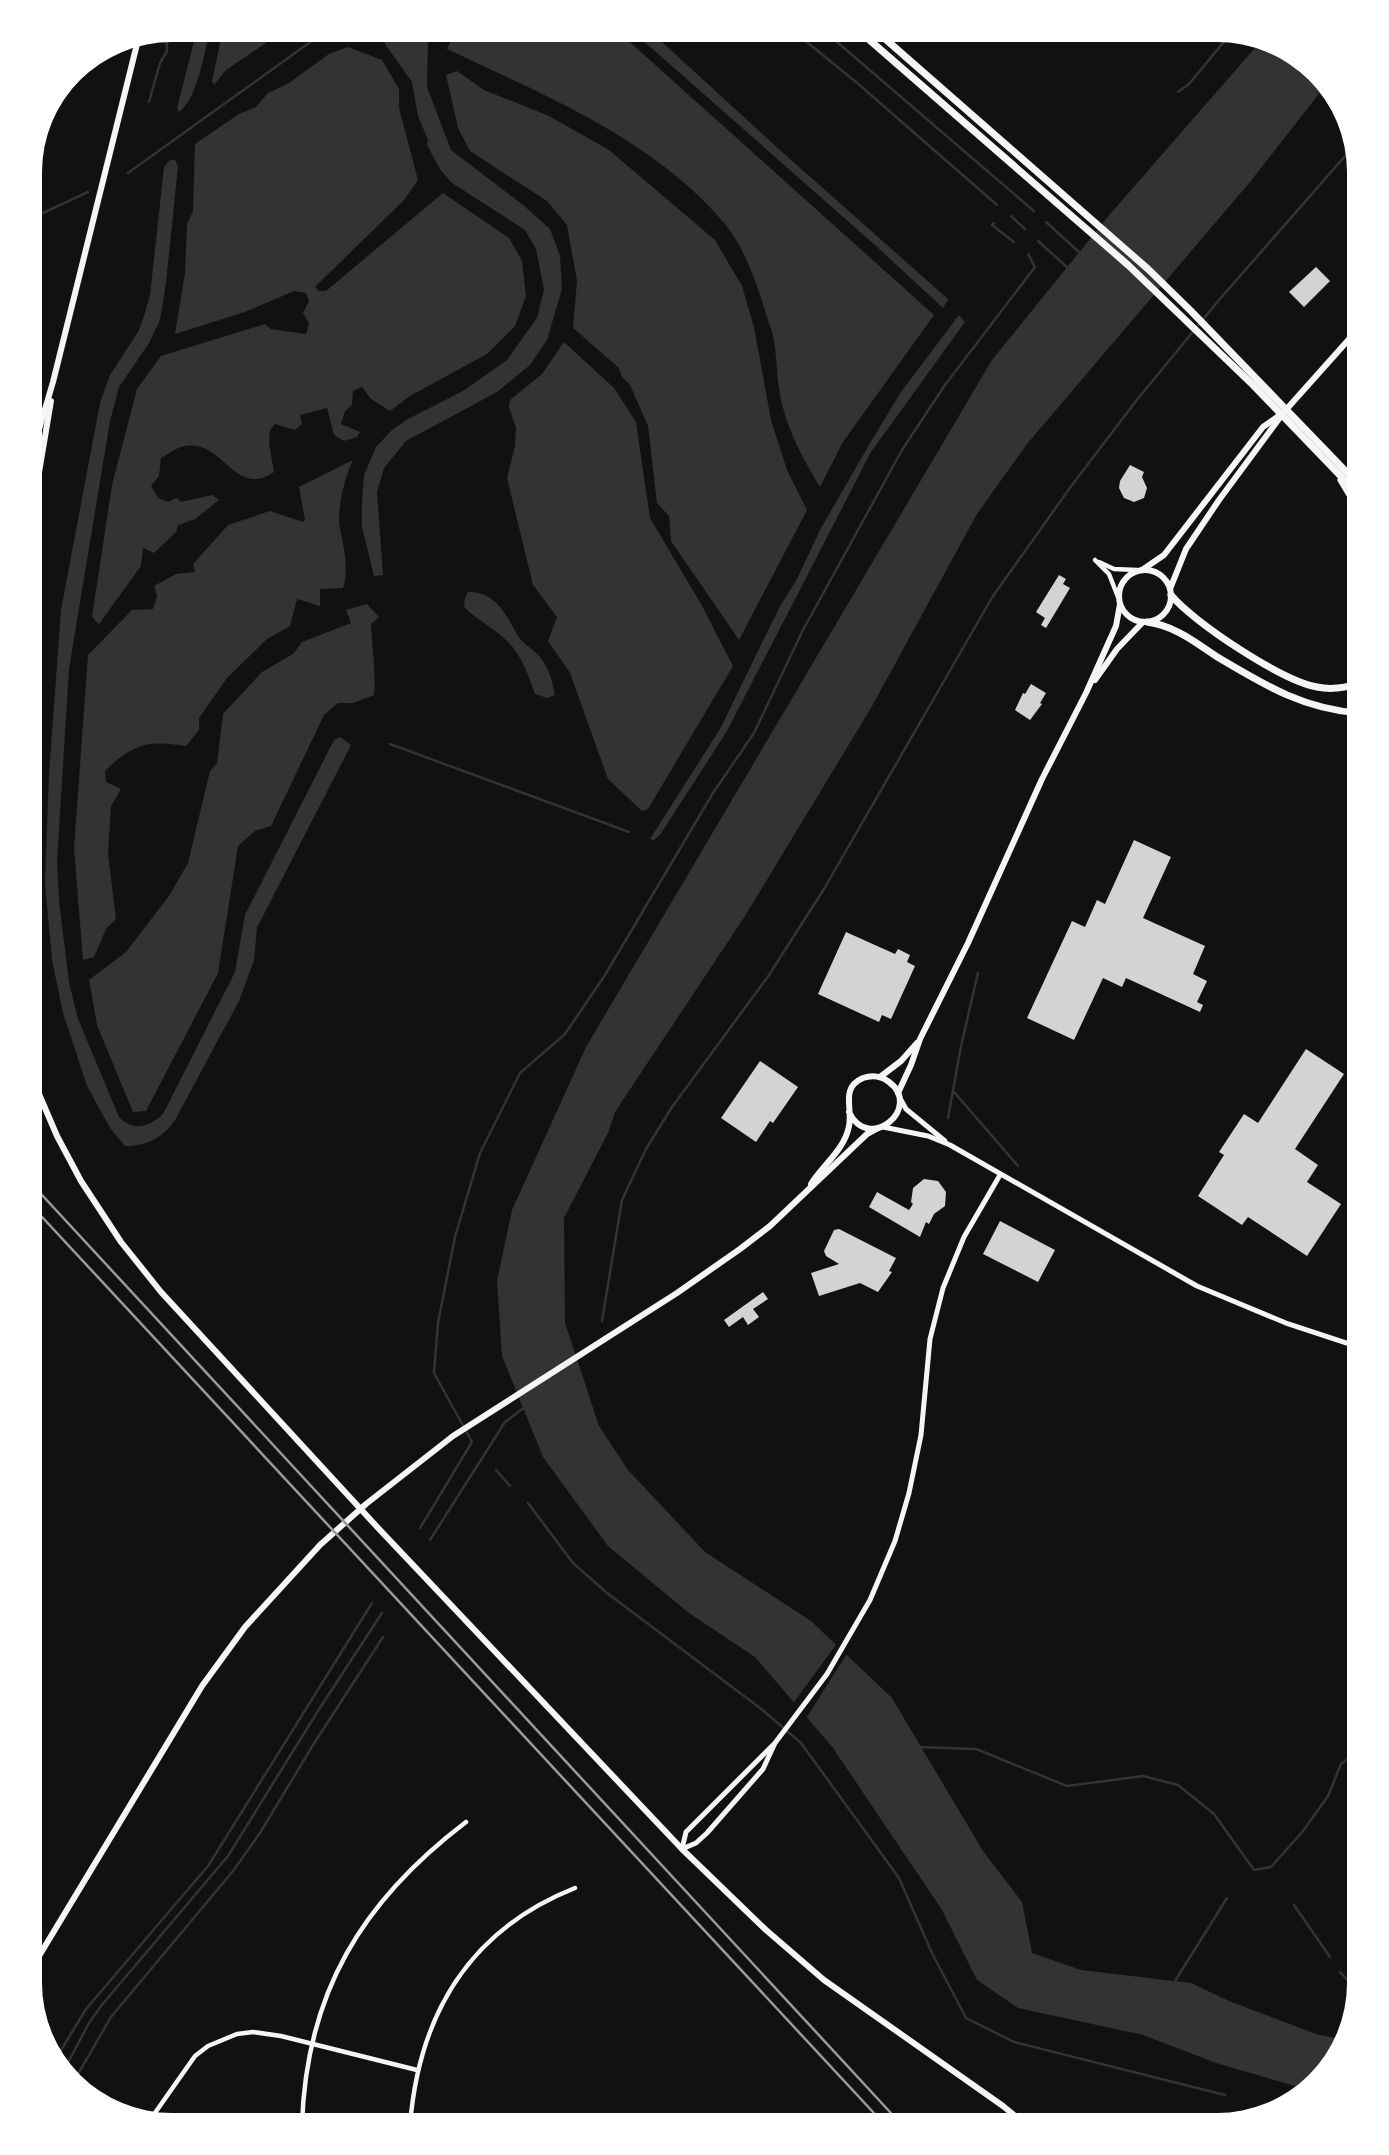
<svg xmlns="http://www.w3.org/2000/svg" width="1389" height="2155" viewBox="0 0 1389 2155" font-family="Inter,sans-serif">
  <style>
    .water { fill: #333 }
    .pier { fill: #111 }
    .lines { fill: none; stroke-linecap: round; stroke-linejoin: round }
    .stream { stroke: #333; stroke-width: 2.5 }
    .building { fill: #d3d3d3 }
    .minor { stroke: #f5f5f5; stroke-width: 4.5 }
    .tertiary { stroke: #f5f5f5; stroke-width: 5 }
    .secondary { stroke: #f5f5f5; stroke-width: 6 }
    .trunk { stroke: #f5f5f5; stroke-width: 7 }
    .rail { stroke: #9a9a9a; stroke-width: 2.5 }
  </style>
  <rect width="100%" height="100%" fill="#111"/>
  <g class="water">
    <path d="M 197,30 L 210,30 C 204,53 198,98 179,112 L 177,108 Z"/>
    <polygon points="223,30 277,30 269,36 266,43 226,70 214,85 212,81"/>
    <polygon points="381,30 432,30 428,38 427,87 451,150 523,205 550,229 560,256 562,289 547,340 530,365 497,392 406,441 384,468 377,492 383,575 374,576 362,527 362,501 364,475 376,447 392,430 408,419 463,391 507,360 537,318 544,290 536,249 525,230 452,183 440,169 427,145 428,140 418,116 412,82 385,44"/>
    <path d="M 455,30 L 596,30 L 623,36 L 934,315 L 843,442 L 820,487 C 801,455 785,426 779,389 C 776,369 777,345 770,326 C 759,292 748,252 725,224 C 655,140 544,95 447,49 Z"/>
    <polygon points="631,30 649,30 781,151 948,299 943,308 876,246"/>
    <polygon points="1261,41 1288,49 1325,86 1250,182 1027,444 977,514 871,708 745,916 615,1112 608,1133 564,1218 565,1323 599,1426 628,1470 705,1552 811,1621 892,1698 983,1851 1022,1902 1032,1953 1081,1970 1191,1983 1229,2001 1316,2034 1344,2040 1340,2054 1305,2089 1216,2063 1143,2035 1018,2008 977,1980 942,1910 833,1748 755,1657 689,1613 608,1546 543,1457 502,1356 497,1281 512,1210 586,1047 992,360 1111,213"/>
    <path d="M 348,47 L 382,60 L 399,89 L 399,108 L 418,180 L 404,200 L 315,287 L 319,291 L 326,291 L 443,193 L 509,238 L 522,261 L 526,296 L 515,326 L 487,354 L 410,396 L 390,411 L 371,399 L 362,387 L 353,391 L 352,405 L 345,411 L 341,424 L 360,432 L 357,437 L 344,441 L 334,435 L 327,408 L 300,415 L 302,424 L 295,430 L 275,424 L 270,430 L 269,443 L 274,472 C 233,500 223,435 181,447 C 174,449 167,455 161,458 L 159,476 L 151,486 L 158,498 L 168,502 L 177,498 L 181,502 L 212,495 L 219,500 L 195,519 L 178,525 L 176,532 L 154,553 L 143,548 L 141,566 L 99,624 L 92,617 L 112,485 L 137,389 L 161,356 L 265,324 L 271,329 L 306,334 L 309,323 L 303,313 L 309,301 L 306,293 L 294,291 L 245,312 L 175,334 L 185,273 L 187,224 L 193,211 L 195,144 L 239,114 L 256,107 L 268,93 L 289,83 L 329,54 Z"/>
    <polygon points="457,71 484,90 549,116 609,150 715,240 742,286 754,327 771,420 787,470 807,510 739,640 671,541 669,516 657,503 648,426 630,385 622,377 619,368 573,328 577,281 567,225 547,201 470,151 458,128 446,75"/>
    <path d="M 170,160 L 175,160 L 178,166 L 166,283 L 160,320 L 149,343 L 119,387 L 110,421 L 69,669 L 57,862 L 59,901 L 69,982 L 78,1019 L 119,1117 C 134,1132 149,1127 163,1114 L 235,972 L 245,915 L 334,740 L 340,737 L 351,745 L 263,916 L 257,927 L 254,960 L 239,1001 L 174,1122 C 160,1139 147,1146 125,1146 L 110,1128 L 87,1086 L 63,1013 L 52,960 L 45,883 L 49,774 L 61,610 L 100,403 L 110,375 L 138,332 L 144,316 L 150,295 L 164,167 Z"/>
    <polygon points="959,315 965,322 871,452 727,731 660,835 654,840 650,839 720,729 780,606 796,581 821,528 873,438 901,392"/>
    <polygon points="564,342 614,388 636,422 650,518 701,604 733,666 648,809 642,811 608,779 570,673 548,641 557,617 533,585 507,478 515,446 516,428 509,407 510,400 542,374"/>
    <path d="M 353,460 C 345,476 336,511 340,529 C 344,547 349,570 343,588 L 320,589 L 320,606 L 297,599 L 290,626 L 267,639 L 227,678 L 199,718 L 199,730 L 186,746 C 148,740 132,744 105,771 L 106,782 L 121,789 L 111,806 L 108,854 L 116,919 L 106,929 L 94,957 L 83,960 L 74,848 L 88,655 L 132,610 L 153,609 L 157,596 L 154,586 L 176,574 L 195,572 L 193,564 L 228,525 L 270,511 L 303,522 L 305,520 L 299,487 Z"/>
    <path d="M 468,592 C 496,591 506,615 518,636 C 523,644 532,648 538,655 C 549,666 552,681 555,695 L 547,698 L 535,694 C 528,675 522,655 507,641 C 494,628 477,620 464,607 L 465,598 Z"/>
    <path d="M 367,604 L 379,617 L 371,624 C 372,648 376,671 374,695 L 353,703 L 338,703 L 324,715 L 271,826 L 255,831 L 238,846 L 218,973 L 146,1111 L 133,1112 L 97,1025 L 89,980 L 126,952 L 169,896 L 188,863 L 210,771 L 217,763 L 223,714 L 262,672 L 293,654 L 302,642 L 351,623 L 346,610 Z"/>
  </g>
  <polygon class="pier" points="838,1642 848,1652 805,1720 792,1705"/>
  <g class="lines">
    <g class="stream">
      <polyline points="792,30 856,82 997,205"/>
      <polyline points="823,30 1034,211"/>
      <polyline points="69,76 122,46"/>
      <polyline points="1178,92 1189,84 1232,32"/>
      <polyline points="149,102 160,63 167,51 166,31"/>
      <polyline points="128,173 327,30"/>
      <polyline points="1011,216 1025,229"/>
      <polyline points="30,219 88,192"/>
      <polyline points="1046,222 1079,252"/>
      <polyline points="994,223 992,225 1014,242"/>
      <polyline points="1038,241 1069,269"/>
      <polyline points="390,744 629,832"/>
      <polyline points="954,1092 1018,1166"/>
      <polyline points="948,1118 961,1046 978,973"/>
      <polyline points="602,1321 622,1200 646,1149 672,1107 769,975 824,889 993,596 1072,485 1136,401 1219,300 1353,147"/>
      <polyline points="496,1470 510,1486"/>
      <polyline points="528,1503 573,1563 607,1593 760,1708 801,1743 899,1878 932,1953 966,2018 1014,2042 1225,2095"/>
      <polyline points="420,1528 472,1442 434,1373 438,1323 455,1237 480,1153 520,1073 565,1034 605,975 713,793 754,733 803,630 902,450 945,385 1035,267 1028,254"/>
      <polyline points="430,1540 505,1422 525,1407"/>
      <polyline points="918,1747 976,1749 1067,1786 1143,1776 1178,1785 1214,1814 1254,1870 1271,1867 1303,1831 1328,1796 1341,1764 1359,1750"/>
      <polyline points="1294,1905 1330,1957"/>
      <polyline points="1340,1972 1357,1990"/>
      <polyline points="1175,1981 1227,1898"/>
      <polyline points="55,2060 86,2009 208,1866 372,1603"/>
      <polyline points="64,2070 89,2023 101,2006 228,1856 316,1714 382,1613"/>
      <polyline points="74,2081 111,2017 233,1871 260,1833 313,1745 383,1637"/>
    </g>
  </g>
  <g class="building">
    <polygon points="1316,267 1330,281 1304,307 1289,292"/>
    <polygon points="1130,465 1144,472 1142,477 1147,488 1144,498 1134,502 1124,498 1119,488 1120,481"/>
    <polygon points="1059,575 1066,579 1063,584 1070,588 1046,628 1041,625 1045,618 1036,612"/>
    <polygon points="1031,684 1046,693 1040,703 1042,704 1030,720 1015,710 1023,693 1025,694"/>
    <polygon points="1134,840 1171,857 1143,918 1205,946 1193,974 1207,981 1197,1002 1203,1005 1200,1012 1126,978 1122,987 1103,978 1074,1040 1027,1018 1072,921 1085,927 1097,900 1105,904"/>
    <polygon points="846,932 895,954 898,949 910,955 907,962 915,966 891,1019 882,1015 879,1022 818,994"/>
    <polygon points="1306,1049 1344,1074 1295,1149 1318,1165 1307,1182 1341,1204 1307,1256 1248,1217 1242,1225 1198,1196 1224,1155 1219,1152 1244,1114 1258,1123"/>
    <polygon points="760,1061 798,1087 773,1123 770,1121 756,1142 721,1118"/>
    <polygon points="924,1179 938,1181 946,1192 945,1206 934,1214 929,1224 926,1222 920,1237 869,1207 877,1192 909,1210 913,1204 911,1202 913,1188"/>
    <polygon points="1000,1221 1055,1250 1038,1282 983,1254"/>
    <polygon points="839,1229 896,1258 889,1271 892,1272 878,1292 860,1283 819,1296 811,1273 839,1264 826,1256 824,1251 834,1230"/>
    <polygon points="763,1292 768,1299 753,1309 759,1317 748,1325 743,1317 729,1327 724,1320"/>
  </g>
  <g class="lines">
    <g class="minor">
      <polyline points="1095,560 1109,574 1118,597"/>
      <polyline points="1099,562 1114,569 1137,570"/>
      <polyline points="150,2120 195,2056 208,2046 237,2034 253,2032 281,2036 417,2070"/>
      <path d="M 302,2125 C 306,1993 362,1901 466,1822"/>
      <path d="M 410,2125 C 419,2015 469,1930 575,1888"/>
    </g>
    <g class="tertiary">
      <polyline points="901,1100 906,1109 945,1141"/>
      <polyline points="883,1127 928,1136 950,1145 1197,1286 1286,1323 1359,1347"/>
      <polyline points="682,1849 696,1843 707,1833 763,1769 775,1743 827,1674 870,1600 895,1541 909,1493 921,1435 930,1339 943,1288 964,1237 1000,1175"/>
      <polyline points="682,1849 686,1832 773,1745"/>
    </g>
    <g class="secondary">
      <polyline points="30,474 38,433 53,382 139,36"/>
      <polyline points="30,526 51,401"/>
      <circle cx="1145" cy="596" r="26"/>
      <polyline points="1142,570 1164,555 1263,427 1280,415"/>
      <polyline points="1170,589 1186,549 1219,500 1284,412 1359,328"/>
      <polyline points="1095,680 1117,649 1143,622"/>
      <polyline points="30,1073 57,1136 81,1181 121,1242 161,1292 379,1529 682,1849 766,1930 824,1980 1003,2106 1026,2125"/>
      <polyline points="880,1077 901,1061 917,1043"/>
      <polyline points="898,1093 911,1065 920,1039 968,943 1042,779 1086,693 1116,626 1120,604"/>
      <path d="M 811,1184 C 823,1165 845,1149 849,1126 C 853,1108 840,1088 863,1078 C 872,1075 881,1076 889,1082 C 923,1107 869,1154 849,1112"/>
      <polyline points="30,1971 202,1686 245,1627 320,1545 366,1504 453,1436 677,1293 740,1249 770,1226 867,1134 878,1128"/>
      <polyline points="1020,2116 1036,2125"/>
    </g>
    <g class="trunk">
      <polyline points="858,30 1128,265 1253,385 1359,495"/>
      <polyline points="875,30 1148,269 1191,311 1359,485"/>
      <polyline points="1341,480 1359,510"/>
      <path d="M 1171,595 C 1193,622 1282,681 1317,687 C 1331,690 1345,688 1359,683"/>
      <path d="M 1147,622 C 1176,626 1196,643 1219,658 C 1266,686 1304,709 1359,713"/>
    </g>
    <g class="rail">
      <polyline points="30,1182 902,2125"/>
      <polyline points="30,1204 885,2125"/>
    </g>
  </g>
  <path d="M0 0H1389V2155H0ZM172 42H1217A130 130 0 0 1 1347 172V1983A130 130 0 0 1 1217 2113H172A130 130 0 0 1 42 1983V172A130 130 0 0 1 172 42Z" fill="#fff" fill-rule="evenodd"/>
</svg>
